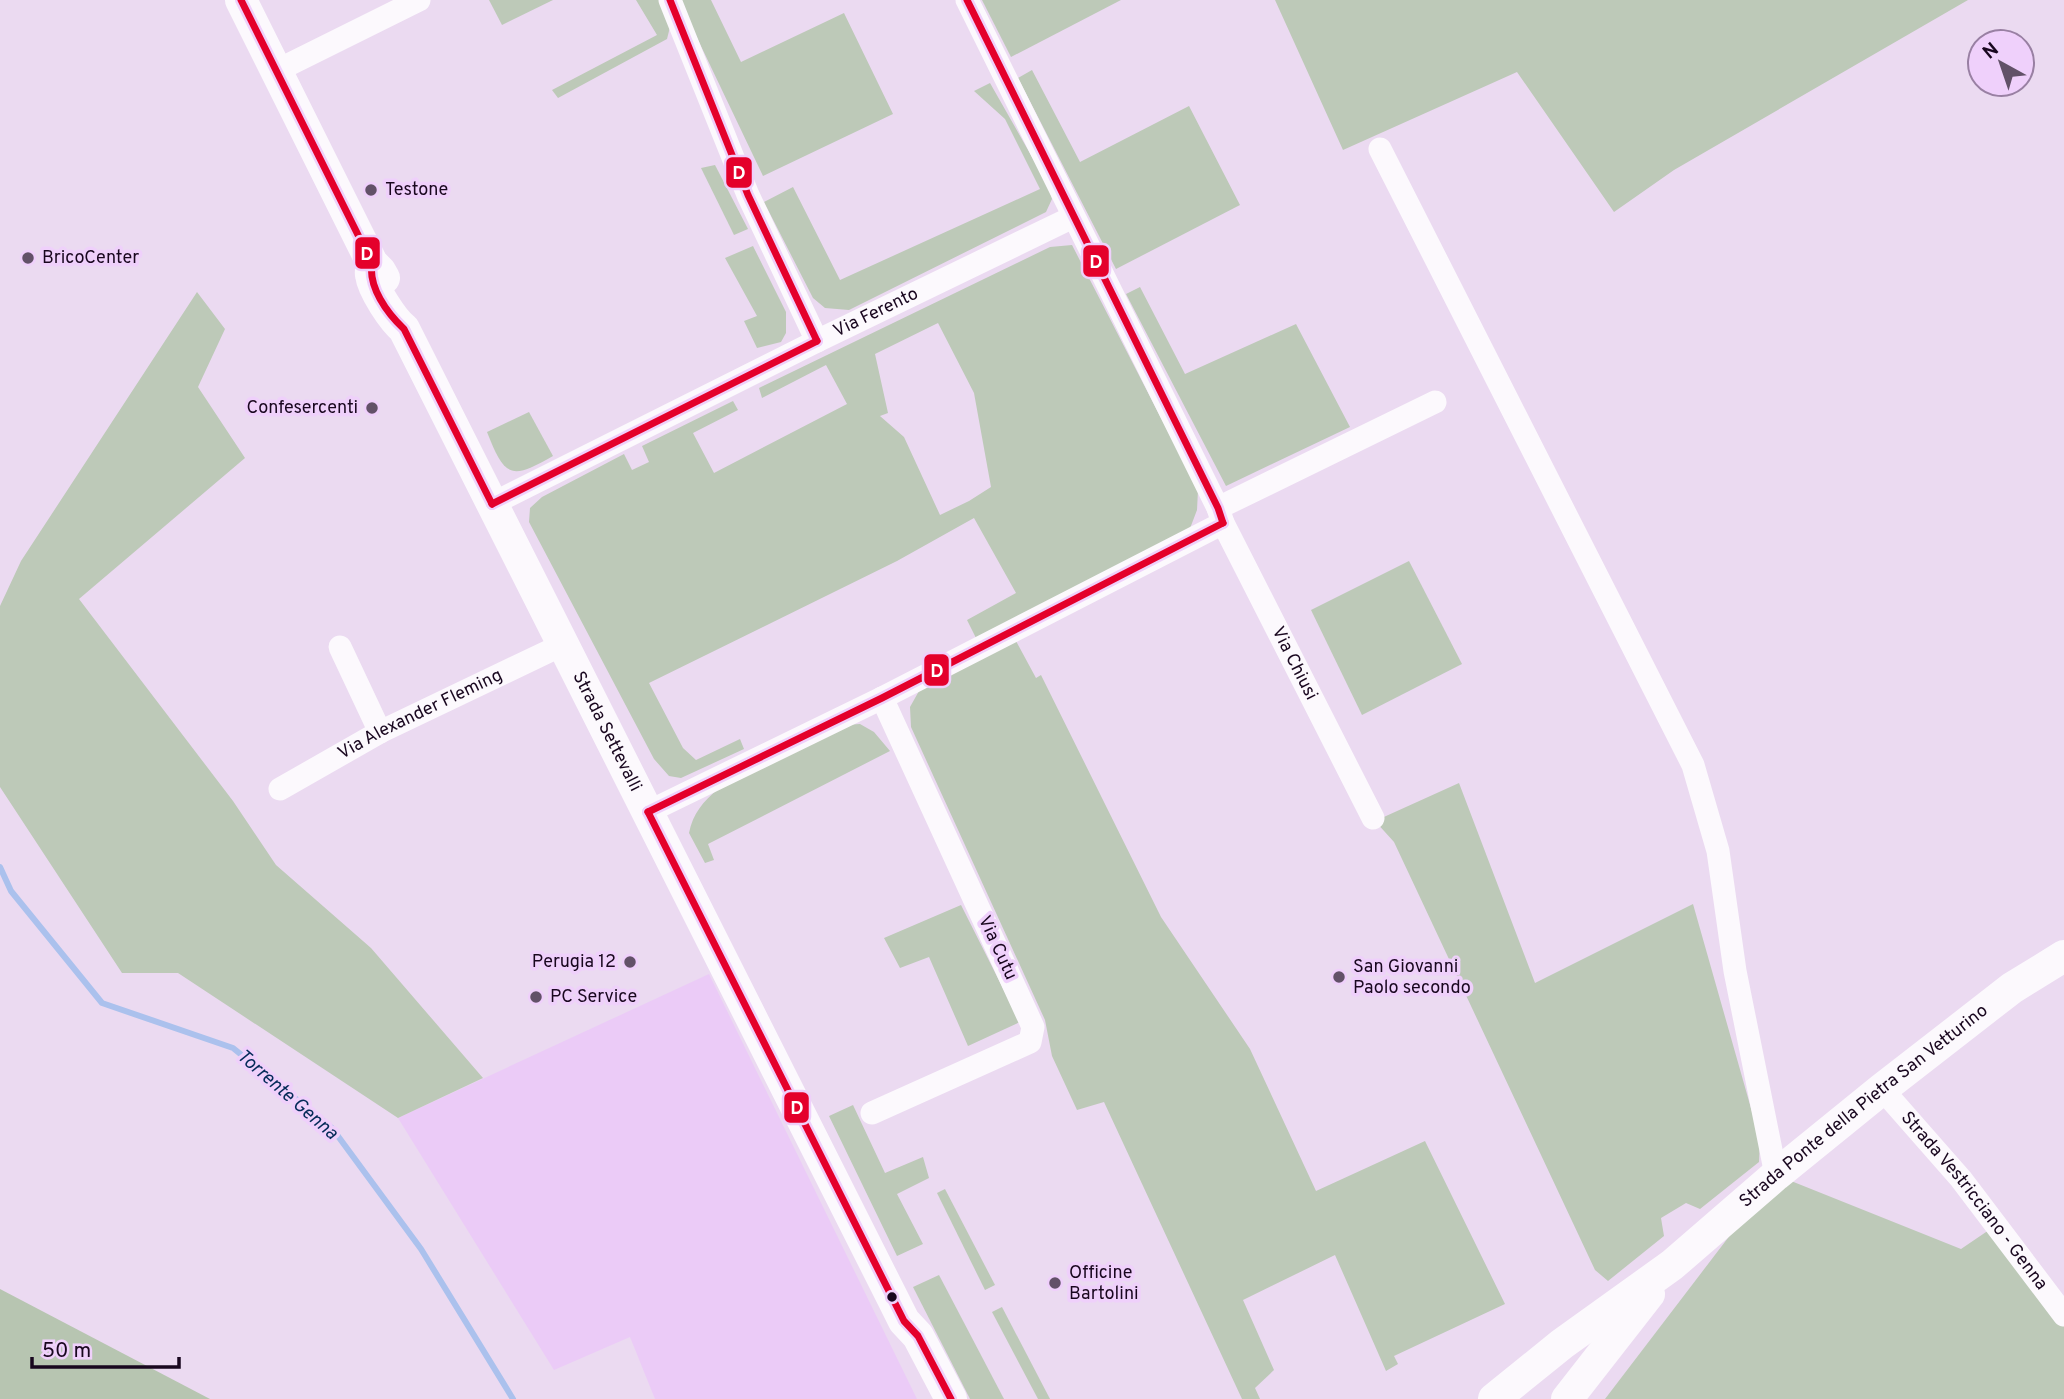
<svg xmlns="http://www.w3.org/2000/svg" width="2064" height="1399" viewBox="0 0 2064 1399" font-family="Overpass,sans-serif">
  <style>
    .built { fill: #ebcbf7 }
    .green { fill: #bdc9b8; fill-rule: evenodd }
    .forest { fill: #b7c5b1 }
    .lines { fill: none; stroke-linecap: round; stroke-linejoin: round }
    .stream { stroke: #abc1ed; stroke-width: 6 }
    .street { stroke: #fcf9fd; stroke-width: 23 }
    .secondary { stroke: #fcf9fd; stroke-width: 32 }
    .bus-1-casing { stroke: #efd0fb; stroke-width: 12 }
    .bus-1 { stroke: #e4002b; stroke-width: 7 }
    .poi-dot { fill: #625168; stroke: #efd0fb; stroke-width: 2.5 }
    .bus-dot { fill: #19071f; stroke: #efd0fb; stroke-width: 2.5 }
    .labels { text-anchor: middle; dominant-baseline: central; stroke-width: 7; stroke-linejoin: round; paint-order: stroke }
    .poi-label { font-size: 18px; fill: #19071f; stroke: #efd0fb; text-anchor: start }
    .street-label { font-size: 18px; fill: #19071f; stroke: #efd0fb }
    .water-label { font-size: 19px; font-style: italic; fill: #042a58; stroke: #efd0fb }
    .line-badge { stroke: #efd0fb; stroke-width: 2.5 }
    .badge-label { font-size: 19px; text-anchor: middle; font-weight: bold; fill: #fff }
  </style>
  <rect width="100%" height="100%" fill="#ebdaf1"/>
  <polygon class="built" points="709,974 917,1399 655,1399 630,1337 554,1370 398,1118"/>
  <g class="green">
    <polygon points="489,0 553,0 502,25"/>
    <polygon points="636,0 661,0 671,23 667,39 558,98 552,90 657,35"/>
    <polygon points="679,0 711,0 741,62 844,13 893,114 763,176"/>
    <polygon points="982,0 1121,0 1011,57"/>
    <polygon points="1275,0 1968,0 1674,170 1614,212 1517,72 1343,150"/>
    <polygon points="1032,70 1080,162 1189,106 1240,205 1116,269 1018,78"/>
    <polygon points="990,83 1049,187 1052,199 1046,212 849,310 825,308 813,298 764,202 793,187 840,280 1040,189 1005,119 974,91"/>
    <polygon points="715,165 748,229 734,235 701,168"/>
    <path d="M 1072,245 L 1198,490 L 1197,510 L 1189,531 L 976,638 L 967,620 L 1016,593 L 974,518 L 897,561 L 649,683 L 683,748 L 696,760 L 740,739 L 744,749 L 681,778 L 669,776 L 654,759 L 529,522 L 530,508 L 542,497 L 624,454 L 632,470 L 649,462 L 642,446 L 733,401 L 738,410 L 693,433 L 714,473 L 847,404 L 826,365 L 762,398 L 759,388 L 1050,247 ZM 938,323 L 974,393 L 991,487 L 969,501 L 940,515 L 904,437 L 880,416 L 888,413 L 875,354 Z"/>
    <polygon points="753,246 786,312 786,333 781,342 757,348 744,321 757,316 725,258"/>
    <polygon points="1140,287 1185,374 1296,324 1350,427 1226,486 1126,294"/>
    <polygon points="197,292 225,329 198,387 245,458 79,599 233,801 276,865 371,948 483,1078 398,1118 178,973 122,973 0,787 0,606 21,561"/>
    <path d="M 529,412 L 553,456 C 511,480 505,478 487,432 Z"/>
    <polygon points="1409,561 1462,664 1362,715 1311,610"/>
    <polygon points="1016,641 1036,678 1041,675 1161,917 1250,1049 1316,1191 1425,1141 1505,1304 1394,1356 1398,1364 1386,1371 1335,1255 1243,1300 1274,1370 1255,1388 1260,1399 1242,1399 1104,1102 1077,1110 1052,1056 1045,1020 911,727 910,707 919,691"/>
    <path d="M 860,724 L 874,732 L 890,751 L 708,844 L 714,860 L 705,863 L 689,833 C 693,813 703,802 718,789 L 845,725 Z"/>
    <polygon points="1459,783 1535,983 1693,904 1760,1140 1759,1162 1700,1209 1686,1203 1661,1218 1664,1236 1608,1281 1595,1270 1394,842 1375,821"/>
    <polygon points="961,905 1020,1022 968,1046 929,957 900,968 884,938"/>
    <polygon points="853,1105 885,1173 923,1157 929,1178 897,1194 923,1244 897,1256 829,1116"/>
    <polygon points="1776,1175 1961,1249 1989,1230 2064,1315 2064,1399 1605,1399"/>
    <polygon points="945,1189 995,1285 985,1290 937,1193"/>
    <polygon points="939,1275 1004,1399 970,1399 913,1287"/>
    <polygon points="1002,1307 1050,1399 1038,1399 992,1312"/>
  </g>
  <polygon class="forest" points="0,1289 210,1399 0,1399"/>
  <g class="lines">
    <polyline class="stream" points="0,867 11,891 102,1003 233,1048 332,1128 421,1249 513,1399"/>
    <g class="street">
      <polyline points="670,0 748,195 817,341"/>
      <path id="s1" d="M 967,0 L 1218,508 L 1223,523 L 1373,818"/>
      <polyline points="276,71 419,0"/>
      <polyline points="1380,149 1693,765 1718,851 1735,971 1776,1175"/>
      <path id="s2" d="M 492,504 L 817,341 L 1073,217"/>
      <polyline points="1218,508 1435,402"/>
      <polyline points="340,647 380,732"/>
      <path id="s3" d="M 280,789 L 380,732 L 564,644"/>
      <polyline points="648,812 882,698 1223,523"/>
      <path id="s4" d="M 1882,1089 L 1961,1179 L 2064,1315"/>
      <polyline points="872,1113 1030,1042 1033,1027 882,698"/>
    </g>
    <g class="secondary">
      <polyline points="241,0 372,263 380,271 384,278"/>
      <path id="s5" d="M 372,263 C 372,267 370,271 371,275 C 373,290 393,320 404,329 L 893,1299 L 904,1321 L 918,1336 L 951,1399"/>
      <path id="s6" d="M 1494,1399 L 1562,1344 L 1672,1265 L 1776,1175 L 1882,1089 L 2012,988 L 2064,956"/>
      <polyline points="1567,1399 1649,1294"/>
    </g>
    <g class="bus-1-casing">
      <g id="bus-1">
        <path d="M 241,0 L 372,263 C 368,287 387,313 404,329 L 492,504"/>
        <polyline points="670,0 748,195 817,341"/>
        <polyline points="967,0 1218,508 1223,523"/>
        <polyline points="492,504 817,341"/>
        <polyline points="648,812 904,1321 918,1336 951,1399"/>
        <polyline points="648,812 882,698 1223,523"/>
      </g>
    </g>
    <use href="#bus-1" class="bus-1"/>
  </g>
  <g class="poi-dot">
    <circle cx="371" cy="190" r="7"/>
    <circle cx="28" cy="258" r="7"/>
    <circle cx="372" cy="408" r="7"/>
    <circle cx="630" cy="962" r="7"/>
    <circle cx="1339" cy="977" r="7"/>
    <circle cx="536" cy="997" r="7"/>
    <circle cx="1055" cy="1283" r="7"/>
  </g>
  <circle class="bus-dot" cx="892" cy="1297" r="6"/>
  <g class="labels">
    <g class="poi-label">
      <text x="385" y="190">Testone</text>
      <text x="42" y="258">BricoCenter</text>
      <text x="358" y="408" text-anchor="end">Confesercenti</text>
      <text x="616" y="962" text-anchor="end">Perugia 12</text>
      <text x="1353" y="967">San Giovanni<tspan x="1353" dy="21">Paolo secondo</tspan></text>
      <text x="550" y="997">PC Service</text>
      <text x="1069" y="1273">Officine<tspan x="1069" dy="21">Bartolini</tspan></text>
    </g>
    <g class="street-label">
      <text stroke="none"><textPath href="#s2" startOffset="429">Via Ferento</textPath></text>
      <text stroke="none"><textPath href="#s1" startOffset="740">Via Chiusi</textPath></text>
      <text stroke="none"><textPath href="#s3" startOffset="159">Via Alexander Fleming</textPath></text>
      <text stroke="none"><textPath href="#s5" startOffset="527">Strada Settevalli</textPath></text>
      <text transform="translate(997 948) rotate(65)">Via Cutu</text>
      <text stroke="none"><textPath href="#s6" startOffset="472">Strada Ponte della Pietra San Vetturino</textPath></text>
      <text stroke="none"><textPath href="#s4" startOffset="145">Strada Vestricciano - Genna</textPath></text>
    </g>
    <g class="water-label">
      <text transform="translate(287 1095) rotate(41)">Torrente Genna</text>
    </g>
  </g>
  <g class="line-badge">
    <rect x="725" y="156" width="28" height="33" rx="7" fill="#e4002b"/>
    <rect x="354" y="236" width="27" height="34" rx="7" fill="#e4002b"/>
    <rect x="1082" y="244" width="28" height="34" rx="7" fill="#e4002b"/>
    <rect x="923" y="653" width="27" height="34" rx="7" fill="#e4002b"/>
    <rect x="783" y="1091" width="27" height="33" rx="7" fill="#e4002b"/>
  </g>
  <g class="badge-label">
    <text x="739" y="179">D</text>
    <text x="367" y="260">D</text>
    <text x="1096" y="268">D</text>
    <text x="937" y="677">D</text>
    <text x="797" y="1114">D</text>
  </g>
  <g transform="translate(2001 63) rotate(320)"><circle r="33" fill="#efd0fb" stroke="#9980a3" stroke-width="2"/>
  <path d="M0-5L12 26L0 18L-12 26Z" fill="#625168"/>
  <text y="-10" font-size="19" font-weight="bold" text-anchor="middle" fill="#19071f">N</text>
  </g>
  <path d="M32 1357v10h147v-10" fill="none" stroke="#19071f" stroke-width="3.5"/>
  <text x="42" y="1357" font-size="21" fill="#19071f" stroke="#efd0fb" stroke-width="5" paint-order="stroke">50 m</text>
</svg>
